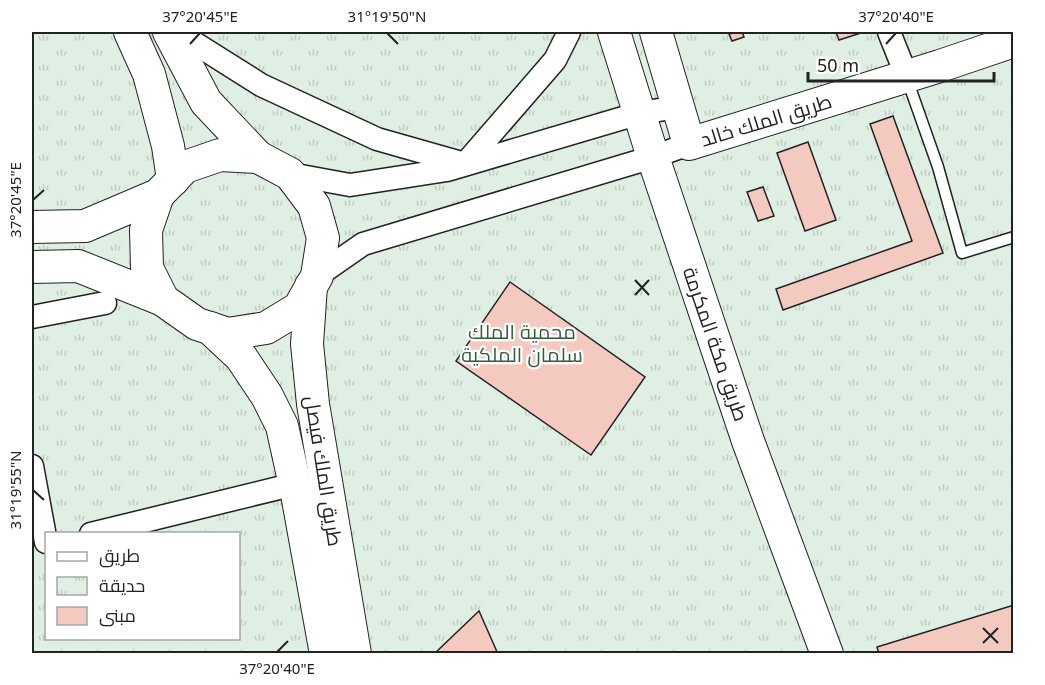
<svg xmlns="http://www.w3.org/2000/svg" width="1045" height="685" viewBox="0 0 1045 685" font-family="'Noto Sans',Cairo,sans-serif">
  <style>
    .park { fill: url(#park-tufts); stroke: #6f6f6f; stroke-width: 1.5; fill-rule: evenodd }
    .building { fill: #f3c9c0; stroke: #222; stroke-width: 1.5 }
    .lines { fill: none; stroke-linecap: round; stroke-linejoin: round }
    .lane-casing { stroke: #222; stroke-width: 13 }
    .street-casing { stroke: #222; stroke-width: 25 }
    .secondary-casing { stroke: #222; stroke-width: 34 }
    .lane { stroke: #fff; stroke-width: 10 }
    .street { stroke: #fff; stroke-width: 22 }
    .secondary { stroke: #fff; stroke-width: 32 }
    .ticks { fill: none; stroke: #222; stroke-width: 2 }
    .labels { text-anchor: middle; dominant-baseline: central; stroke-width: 4.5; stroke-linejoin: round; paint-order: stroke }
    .street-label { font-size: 20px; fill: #222; stroke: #fff }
    .park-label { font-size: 20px; fill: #2f5e38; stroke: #fff }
    .neatline { fill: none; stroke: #222; stroke-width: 2 }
    .ticks-label { font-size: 15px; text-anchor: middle; fill: #222 }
  </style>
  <defs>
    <pattern id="park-tufts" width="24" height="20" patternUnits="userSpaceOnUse" patternTransform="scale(1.5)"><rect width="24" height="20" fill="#e0efe3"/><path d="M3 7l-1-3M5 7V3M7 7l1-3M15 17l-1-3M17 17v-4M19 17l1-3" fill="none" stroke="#c0cdc2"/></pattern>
  </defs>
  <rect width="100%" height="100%" fill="#fff"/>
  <path class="park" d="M 32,32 L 1013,32 L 1013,653 L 32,653 ZM 46,534 L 238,534 L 238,638 L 46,638 Z"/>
  <g class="building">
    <polygon points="738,32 742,32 744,37 732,41 729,34"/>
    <polygon points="836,32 864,32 839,40"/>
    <polygon points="893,116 943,253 783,310 776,289 912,241 870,124"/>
    <polygon points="808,142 836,220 805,231 777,153"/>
    <polygon points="763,187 774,216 758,221 747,192"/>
    <polygon points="510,282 645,377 591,455 456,361"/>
    <polygon points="1014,605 1014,654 879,654 877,647"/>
    <polygon points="479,611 498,654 434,654"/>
  </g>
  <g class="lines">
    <g class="lane-casing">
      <polyline id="lane" points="907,79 938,167 962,253 1014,237"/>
    </g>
    <g class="street-casing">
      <g id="street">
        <polyline points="177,32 261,85 377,139 465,164 555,60 569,32"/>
        <polyline points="889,32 907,77"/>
        <polyline points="290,174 350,185 447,170 640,113 678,107"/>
        <polyline points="317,276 363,244 653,157 689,144"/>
        <polyline points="32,317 105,303"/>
        <polyline points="32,466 46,542"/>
        <polyline points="91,534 295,484"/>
      </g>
    </g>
    <g class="secondary-casing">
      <g id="secondary">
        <polyline points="130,32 149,74 168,146 173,180"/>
        <polyline points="169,32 206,102 258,157"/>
        <polyline points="614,32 653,157 748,441 827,654"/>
        <polyline points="656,32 689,144 940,66 1014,41"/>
        <polyline points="32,227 85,226 158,195 185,167 220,155 258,157 290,174 314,206 323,238 317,276 299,308 266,328 228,334 197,324 163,300 147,268 146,230 158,195"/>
        <polyline points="32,267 78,266 163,300"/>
        <polyline points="311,286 307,344 313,404 355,654"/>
        <polyline points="210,328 241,357 267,396 282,426 297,494 326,654"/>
      </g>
    </g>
    <use href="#lane" class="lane"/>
    <use href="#street" class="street"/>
    <use href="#secondary" class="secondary"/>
  </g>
  <path class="ticks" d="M 387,33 L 398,44M 190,44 L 200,33M 886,44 L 896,33M 33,200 L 44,190M 635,280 L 649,295M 635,295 L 649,280M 33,490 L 44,500M 983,628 L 998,643M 983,643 L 998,628M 277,652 L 288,641"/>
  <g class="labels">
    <g class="street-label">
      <text transform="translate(766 120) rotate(-17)">طريق الملك خالد</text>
      <text transform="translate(716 344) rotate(71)">طريق مكة المكرمة</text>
      <text transform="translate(324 471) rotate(81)">طريق الملك فيصل</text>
    </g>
    <g class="park-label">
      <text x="522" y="331">محمية الملك<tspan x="522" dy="23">سلمان الملكية</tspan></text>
    </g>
  </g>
  <rect width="1045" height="685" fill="none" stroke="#ffffff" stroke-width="66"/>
  <rect x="45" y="532" width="195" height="108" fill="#ffffff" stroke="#a7a7a7" stroke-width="1.5"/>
  <rect x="57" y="552" width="30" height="9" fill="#ffffff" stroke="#a7a7a7" stroke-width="1.5"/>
  <text x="99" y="562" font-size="18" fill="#222222">طريق</text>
  <rect x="57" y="577" width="30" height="18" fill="url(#park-tufts)" stroke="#a7a7a7" stroke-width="1.5"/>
  <text x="99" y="592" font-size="18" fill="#222222">حديقة</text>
  <rect x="57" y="607" width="30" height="18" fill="#f3c9c0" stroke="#a7a7a7" stroke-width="1.5"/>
  <text x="99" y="622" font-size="18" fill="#222222">مبنى</text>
  <path d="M808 72v9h186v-9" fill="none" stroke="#222222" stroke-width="3"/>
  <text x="817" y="72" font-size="18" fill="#222222" stroke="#ffffff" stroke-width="4.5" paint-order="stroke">50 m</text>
  <rect x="33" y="33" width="979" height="619" class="neatline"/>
  <g class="ticks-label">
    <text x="200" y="22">37°20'45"E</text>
    <text x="387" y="22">31°19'50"N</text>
    <text x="896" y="22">37°20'40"E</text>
    <text transform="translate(16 200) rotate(-90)" y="5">37°20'45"E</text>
    <text transform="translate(16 490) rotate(-90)" y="5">31°19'55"N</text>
    <text x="277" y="674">37°20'40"E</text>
  </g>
</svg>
